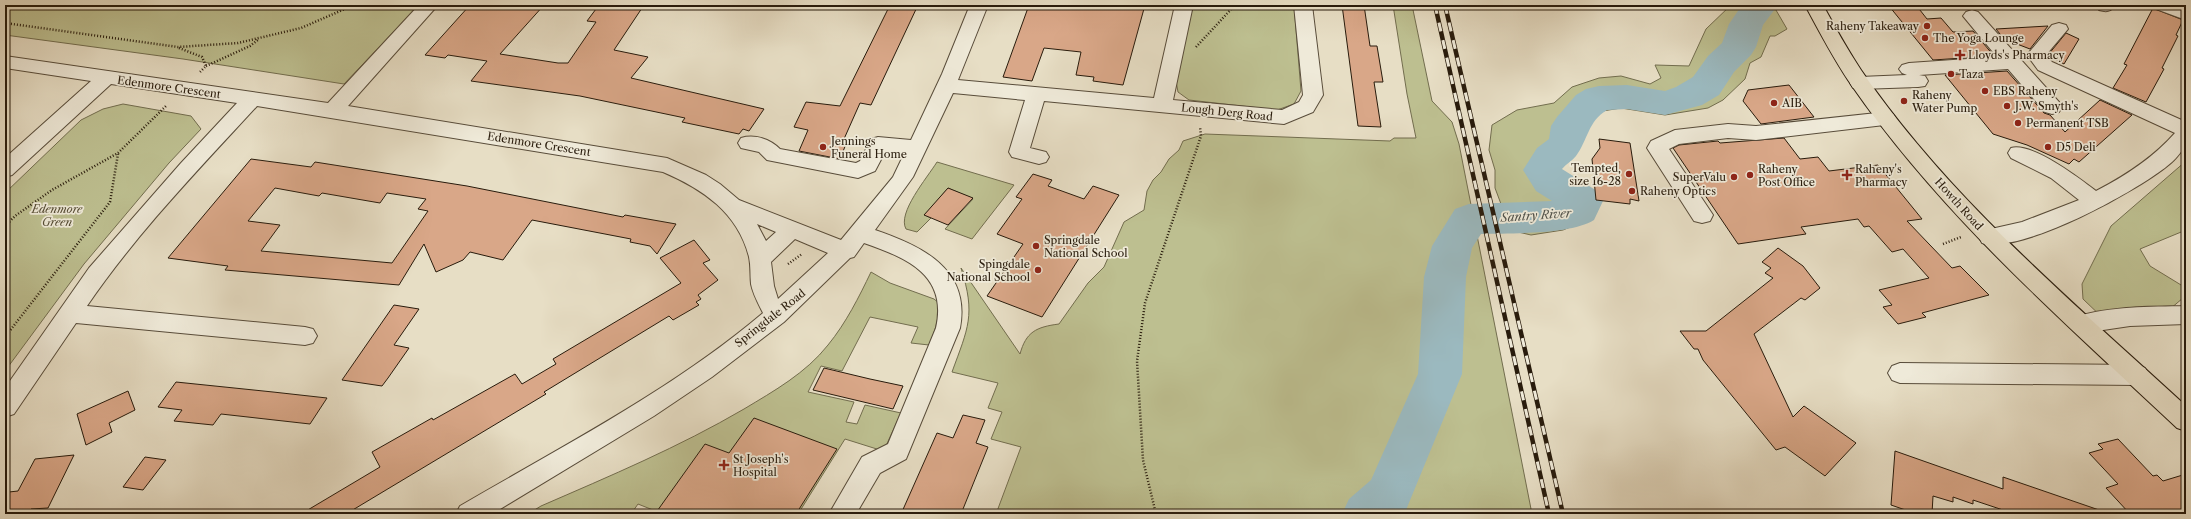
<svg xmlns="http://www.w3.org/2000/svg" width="2191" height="519" viewBox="0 0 2191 519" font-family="'Libre Caslon Text',serif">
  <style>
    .green { fill: #bdbf90; stroke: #726d4e }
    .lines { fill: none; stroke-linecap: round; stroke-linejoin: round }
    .river { fill: #9bb9bf; fill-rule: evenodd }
    .building { fill: #d9a788; stroke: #281b0c; fill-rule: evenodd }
    .minor-casing { stroke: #584c3a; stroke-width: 2 }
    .major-casing { stroke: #281b0c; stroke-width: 2 }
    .path { stroke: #281b0c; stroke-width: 2.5; stroke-dasharray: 1 2; stroke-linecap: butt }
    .minor { fill: #efead9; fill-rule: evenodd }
    .major { fill: #e7dec5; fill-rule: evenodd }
    .rail-casing { stroke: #281b0c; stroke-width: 4.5 }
    .rail { stroke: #efead9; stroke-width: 3; stroke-dasharray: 9; stroke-linecap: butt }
    .poi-dot { fill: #8f2418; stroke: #efead9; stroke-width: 1.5 }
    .labels { text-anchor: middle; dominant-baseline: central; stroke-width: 3.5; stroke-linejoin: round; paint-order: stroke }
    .poi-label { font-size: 11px; fill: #281b0c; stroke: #efead9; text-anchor: start }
    .street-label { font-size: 11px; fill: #281b0c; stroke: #efead9 }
    .park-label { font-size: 11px; font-style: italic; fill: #554c34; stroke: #efead9 }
    .water-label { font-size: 12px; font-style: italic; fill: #50524b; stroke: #efead9 }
  </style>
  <rect width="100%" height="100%" fill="#e7dec5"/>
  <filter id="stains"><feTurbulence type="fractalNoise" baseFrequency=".005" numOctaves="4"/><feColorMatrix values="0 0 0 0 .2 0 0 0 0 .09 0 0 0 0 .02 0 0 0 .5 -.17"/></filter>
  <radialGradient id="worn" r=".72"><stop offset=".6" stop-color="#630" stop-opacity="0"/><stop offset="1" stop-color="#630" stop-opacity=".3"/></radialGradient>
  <g class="green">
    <polygon points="5,5 419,5 344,84 183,59 5,35"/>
    <polygon points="1193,5 1294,5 1301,91 1294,104 1277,110 1189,100 1178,92 1176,81"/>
    <path d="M 1393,5 L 1412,5 L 1432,101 L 1452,122 L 1459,144 L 1532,514 L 996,514 L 1021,447 L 991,439 L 1002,412 L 988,408 L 998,383 L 952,372 C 968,328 976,315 961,268 L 1020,354 C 1026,332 1036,327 1059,324 L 1088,283 L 1104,267 L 1124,222 L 1144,210 L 1147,191 L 1153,180 L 1161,172 L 1169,159 L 1179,150 L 1183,141 L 1205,134 L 1390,141 L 1394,138 L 1416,138 L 1407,94 Z"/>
    <polygon points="1731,5 1773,5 1787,29 1775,36 1770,36 1761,57 1750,63 1745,79 1723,100 1708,108 1665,115 1621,108 1572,116 1561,134 1560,143 1546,155 1550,173 1575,189 1588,203 1587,216 1575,225 1563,230 1531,235 1518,232 1504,212 1495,188 1495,170 1489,150 1492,125 1517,110 1554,103 1572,87 1599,78 1621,76 1650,84 1661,78 1655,65 1689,66 1706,29"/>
    <polygon points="123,104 191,116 201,129 169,163 84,264 5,371 5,193 81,120 103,109"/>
    <polygon points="2186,161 2186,230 2140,249 2150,266 2186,288 2186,299 2183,298 2170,309 2106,321 2083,299 2082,284 2111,226"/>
    <path d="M 937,162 L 1014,185 L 972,239 L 945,229 L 973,199 L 948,188 L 925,215 L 931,218 L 917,232 L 906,229 C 897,213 927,178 937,162 Z"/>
    <path d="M 871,272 L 890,283 L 934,299 L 939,303 C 939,319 935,331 929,345 L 911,343 L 918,327 L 870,317 L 842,371 L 821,366 L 808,392 L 854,402 L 846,422 L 857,424 L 865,405 L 901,413 L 885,448 L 880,450 L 845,439 L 798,514 L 663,514 L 638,504 L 631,514 L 528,514 L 541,506 C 610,476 679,447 744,409 C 774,391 806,373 828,345 C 846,323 859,297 871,272 Z"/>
  </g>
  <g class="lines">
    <path class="river" d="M 1742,5 L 1778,5 L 1763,25 L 1756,47 L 1751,55 L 1734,72 L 1719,95 L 1702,105 L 1665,115 L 1627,109 L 1607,110 C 1588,121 1588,140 1576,156 C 1572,161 1566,164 1562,169 L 1597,191 L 1603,201 L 1594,220 C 1570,235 1510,233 1481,234 L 1472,248 L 1466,277 L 1462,374 L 1406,510 L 1401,514 L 1342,514 L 1349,499 L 1371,480 L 1418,374 L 1424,277 L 1432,246 L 1455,209 L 1469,204 L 1552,201 L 1536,191 L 1523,170 L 1537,148 L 1549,139 L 1551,126 L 1557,117 L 1576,95 L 1586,89 L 1599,86 L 1627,85 L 1665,91 L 1676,87 L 1693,77 L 1708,56 L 1722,43 L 1729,24 Z"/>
  </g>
  <g class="building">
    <polygon points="470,5 544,5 500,54 558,63 568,63 596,22 587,21 599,5 644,5 614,50 648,57 631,78 764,109 749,131 743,129 739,134 682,122 685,118 580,96 471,81 487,61 448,55 445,58 425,55"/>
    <polygon points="890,5 918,5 871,105 860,103 844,139 848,139 840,159 799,151 808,130 794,127 806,102 840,106"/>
    <polygon points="1029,5 1145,5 1123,85 1093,81 1094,77 1076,75 1081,52 1044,48 1032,81 1003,77"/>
    <polygon points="1342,5 1364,5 1370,46 1377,46 1383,82 1374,82 1381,127 1358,126"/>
    <polygon points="1916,5 1927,19 1941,18 1953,32 1973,31 1994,56 1933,60 1889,6"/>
    <polygon points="2153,8 2183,20 2176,35 2178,36 2162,68 2164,69 2146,102 2113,88 2127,65 2124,64"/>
    <polygon points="2048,26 2030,49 2004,39 1996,29"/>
    <polygon points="2066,33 2079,39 2064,64 2048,55"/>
    <polygon points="2007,71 2044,113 2050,115 2065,132 2100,100 2132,115 2079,162 2074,159 2069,164 2027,145 1993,134 1945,75"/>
    <polygon points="1789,85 1814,117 1761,124 1743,101 1748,90"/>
    <polygon points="1784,138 1800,159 1818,157 1829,171 1878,165 1922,219 1907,221 1952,268 1960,266 1989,295 1922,313 1926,317 1898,324 1883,307 1892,305 1879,290 1929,278 1903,249 1892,252 1869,226 1864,227 1858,219 1801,227 1806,234 1738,244 1673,148 1679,145 1718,141 1720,143"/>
    <polygon points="1599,139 1630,143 1639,201 1630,199 1630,204 1596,200 1592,159 1600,148"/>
    <path d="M 251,159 L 311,167 L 315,162 L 467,186 L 623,217 L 625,215 L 676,224 L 657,254 L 650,246 L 630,242 L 631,239 L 532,220 L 503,260 L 470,252 L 463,260 L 436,272 L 424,244 L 399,285 L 225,270 L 228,266 L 168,258 ZM 275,188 L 319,196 L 322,193 L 380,203 L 387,193 L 426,199 L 418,209 L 428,211 L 392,263 L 261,251 L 280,225 L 248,221 Z"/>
    <polygon points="1033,174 1052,180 1048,186 1084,199 1093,186 1119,195 1042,317 987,296 1023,244 997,234 1022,199 1016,197"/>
    <polygon points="948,188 973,198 948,225 924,215"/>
    <polygon points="694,240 710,260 703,263 718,280 698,295 701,299 696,302 699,305 673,320 669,316 544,392 546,394 346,514 301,514 380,467 372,452 432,418 433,420 515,374 522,384 556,364 553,359 681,283 660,258"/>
    <polygon points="1778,248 1803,266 1820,288 1805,300 1801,298 1754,334 1793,417 1804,406 1856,443 1825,476 1785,447 1776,450 1703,360 1698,349 1694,349 1680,331 1706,331 1773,278 1765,273 1771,268 1762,262"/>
    <polygon points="394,305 419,309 394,345 409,348 388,378 382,386 342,380"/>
    <polygon points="824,368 870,379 903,386 893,409 813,390"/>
    <polygon points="176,382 273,392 327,398 310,424 221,414 213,425 174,421 182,410 158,407"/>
    <polygon points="128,391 135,410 109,423 112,432 86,445 77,414"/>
    <polygon points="963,415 985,420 976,443 988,447 961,514 901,514 937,433 953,438"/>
    <polygon points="754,418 837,449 796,514 655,514 705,444 729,453"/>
    <polygon points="2118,439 2153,476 2157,475 2163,481 2186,474 2186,511 2175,514 2130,514 2106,488 2118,484 2089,453 2103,449 2098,444"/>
    <polygon points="1895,451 2003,489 2003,477 2102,511 2102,514 2015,514 1973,500 1973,504 1953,497 1953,502 1933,496 1932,514 1917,514 1891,505"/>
    <polygon points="74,455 48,508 31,509 29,514 5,514 5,501 9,492 18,491 35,459"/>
    <polygon points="145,457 166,460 143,490 123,487"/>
  </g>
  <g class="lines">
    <g class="minor-casing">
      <g id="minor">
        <path d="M 419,5 L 438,5 L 348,106 L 667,158 L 706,175 L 720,184 L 739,200 L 841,240 L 893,177 L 904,154 L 885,152 L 875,171 L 858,178 L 767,160 L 759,152 L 741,148 L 738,143 L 741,138 C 755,134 770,139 780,149 L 856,163 L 860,161 L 871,139 L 878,137 L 911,140 L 942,74 L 970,5 L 988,5 L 958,80 L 1154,98 L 1175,5 L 1193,5 L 1173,100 L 1282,110 L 1299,102 L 1303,95 L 1294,5 L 1312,5 L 1323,95 L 1313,112 L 1284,124 L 1044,101 L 1030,148 L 1046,152 L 1049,157 L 1046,162 L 1039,164 L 1012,157 L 1009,152 L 1025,100 L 953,93 L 913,177 L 875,230 C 922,246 971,269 960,328 L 906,459 L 880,473 L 856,514 L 829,514 L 862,457 L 888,444 L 936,328 C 948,275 907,258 864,243 L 854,257 L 850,258 L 784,322 L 712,377 L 654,416 L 492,514 L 456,514 L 460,506 C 563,446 672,390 763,313 C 758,303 753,294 751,284 C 750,275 751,266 749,257 C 738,213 703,189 663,172 L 257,106 C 199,169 136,234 87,306 L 305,327 L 313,329 L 317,336 L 313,343 L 305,345 L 76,323 L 14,414 L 5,417 L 5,388 L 89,268 L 181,163 L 237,103 L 111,84 L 12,175 L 5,177 L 5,158 L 91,81 L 5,68 L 5,56 L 328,103 ZM 757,224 L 776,232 L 766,241 ZM 795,239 L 828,253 L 778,299 L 774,286 L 771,262 Z"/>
        <path d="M 2097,5 L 2115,5 C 2111,12 2106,12 2099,10 Z"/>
        <polygon points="2153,5 2179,5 2186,8 2186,20 2156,9"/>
        <polygon points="1972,10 1978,12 2059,102 2062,107 2059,112 2052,114 2045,112 2008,69 1919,75 1925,76 1928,81 1925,86 1918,87 1860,89 1853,88 1850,83 1853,78 1860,77 1907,75 1902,73 1899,69 1902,65 1909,63 1997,57 1963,16 1966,12"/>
        <path d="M 2059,23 L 2066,25 L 2068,29 L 2046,55 L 2052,62 L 2186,122 L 2186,146 C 2181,151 2177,158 2172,162 C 2142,189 2021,255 1982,243 L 1979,237 L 1982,231 L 2022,222 L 2079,200 L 2051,178 L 2011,158 L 2008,153 L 2011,148 C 2032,142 2079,178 2096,191 C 2125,176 2153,158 2175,133 L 2038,70 L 2027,55 L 2052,25 Z"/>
        <polygon points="1886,112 1893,114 1896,119 1893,124 1756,140 1728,138 1679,144 1669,149 1713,215 1710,221 1702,223 1694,221 1647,148 1651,141 1675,130 1728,124 1756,126"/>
        <path d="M 2186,306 L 2186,324 L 2130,326 L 2083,333 L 2075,331 L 2072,324 L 2075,317 C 2110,306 2150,307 2186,306 Z"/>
        <polygon points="1900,363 2137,365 2145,368 2149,375 2145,382 2137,385 1900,383 1892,380 1888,373 1892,366"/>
      </g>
    </g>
    <g class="major-casing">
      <path id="major" d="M 1805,5 L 1823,5 C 1835,27 1847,49 1861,70 C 1949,199 2072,301 2186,406 L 2186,431 L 2177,428 C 2063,321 1942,216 1852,86 C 1834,60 1820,33 1805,5 Z"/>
    </g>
    <g class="path">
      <polyline points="5,23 178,47 238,43 301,28 354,5"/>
      <polyline points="1196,47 1235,5"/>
      <polyline points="179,48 202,57 206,66 199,73"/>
      <polyline points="206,66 250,46 259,39"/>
      <polyline points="5,226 15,216 52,190 118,153 167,105"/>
      <polyline points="1943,244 1961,237"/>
      <polyline points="788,264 802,254"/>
      <polyline points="5,337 110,202 118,154"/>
      <polyline points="1156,514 1143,460 1137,361 1145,303 1201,136 1200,127"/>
    </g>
    <use href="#minor" class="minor"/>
    <use href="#major" class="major"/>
    <g class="rail-casing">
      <g id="rail">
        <polyline points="1435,5 1549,514"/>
        <polyline points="1445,5 1563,514"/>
      </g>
    </g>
    <use href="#rail" class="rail"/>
  </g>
  <g class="poi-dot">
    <circle cx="1927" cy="26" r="4"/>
    <circle cx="1925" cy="38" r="4"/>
    <path d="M1958 49h4v4h4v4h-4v4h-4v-4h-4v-4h4z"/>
    <circle cx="1951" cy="74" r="4"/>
    <circle cx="1985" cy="91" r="4"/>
    <circle cx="1904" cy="101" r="4"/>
    <circle cx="1774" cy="103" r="4"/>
    <circle cx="2007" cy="106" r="4"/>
    <circle cx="2018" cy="123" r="4"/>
    <circle cx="823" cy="147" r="4"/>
    <circle cx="2048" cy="147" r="4"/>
    <circle cx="1629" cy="174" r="4"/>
    <circle cx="1750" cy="175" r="4"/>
    <path d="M1845 169h4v4h4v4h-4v4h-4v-4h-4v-4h4z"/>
    <circle cx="1734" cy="177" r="4"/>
    <circle cx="1632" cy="191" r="4"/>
    <circle cx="1036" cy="246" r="4"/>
    <circle cx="1038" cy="270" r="4"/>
    <path d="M722 459h4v4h4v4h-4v4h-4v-4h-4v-4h4z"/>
  </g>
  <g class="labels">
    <g class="poi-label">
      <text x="1919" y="26" text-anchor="end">Raheny Takeaway</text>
      <text x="1933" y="38">The Yoga Lounge</text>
      <text x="1968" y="55">Lloyds's Pharmacy</text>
      <text x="1959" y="74">Taza</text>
      <text x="1993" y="91">EBS Raheny</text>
      <text x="1912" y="95">Raheny<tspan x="1912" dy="13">Water Pump</tspan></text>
      <text x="1782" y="103">AIB</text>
      <text x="2015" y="106">J.W. Smyth's</text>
      <text x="2026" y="123">Permanent TSB</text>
      <text x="831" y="141">Jennings<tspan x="831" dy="13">Funeral Home</tspan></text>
      <text x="2056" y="147">D5 Deli</text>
      <text x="1621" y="168" text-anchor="end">Tempted,<tspan x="1621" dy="13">size 16-28</tspan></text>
      <text x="1758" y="169">Raheny<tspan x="1758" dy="13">Post Office</tspan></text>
      <text x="1855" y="169">Raheny's<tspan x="1855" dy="13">Pharmacy</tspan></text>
      <text x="1726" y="177" text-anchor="end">SuperValu</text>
      <text x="1640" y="191">Raheny Optics</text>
      <text x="1044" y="240">Springdale<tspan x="1044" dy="13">National School</tspan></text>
      <text x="1030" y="264" text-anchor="end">Spingdale<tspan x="1030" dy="13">National School</tspan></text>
      <text x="733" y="459">St Joseph's<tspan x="733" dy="13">Hospital</tspan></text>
    </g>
    <g class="street-label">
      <text transform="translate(169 87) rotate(8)">Edenmore Crescent</text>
      <text transform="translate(1227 112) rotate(6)">Lough Derg Road</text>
      <text transform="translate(539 144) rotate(9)">Edenmore Crescent</text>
      <text transform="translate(1959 204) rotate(48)">Howth Road</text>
      <text transform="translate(770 318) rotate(-38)">Springdale Road</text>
    </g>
    <g class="park-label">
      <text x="57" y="209">Edenmore<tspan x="57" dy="13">Green</tspan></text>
    </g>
    <g class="water-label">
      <text transform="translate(1536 215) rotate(-4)">Santry River</text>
    </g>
  </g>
  <rect width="2191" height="519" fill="none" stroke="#e7dec5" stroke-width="20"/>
  <rect x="6" y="6" width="2179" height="507" fill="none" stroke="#281b0c" stroke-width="2"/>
  <rect x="10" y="10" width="2171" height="499" fill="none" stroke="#281b0c"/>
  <rect width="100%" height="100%" filter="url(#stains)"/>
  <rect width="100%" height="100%" fill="url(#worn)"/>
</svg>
